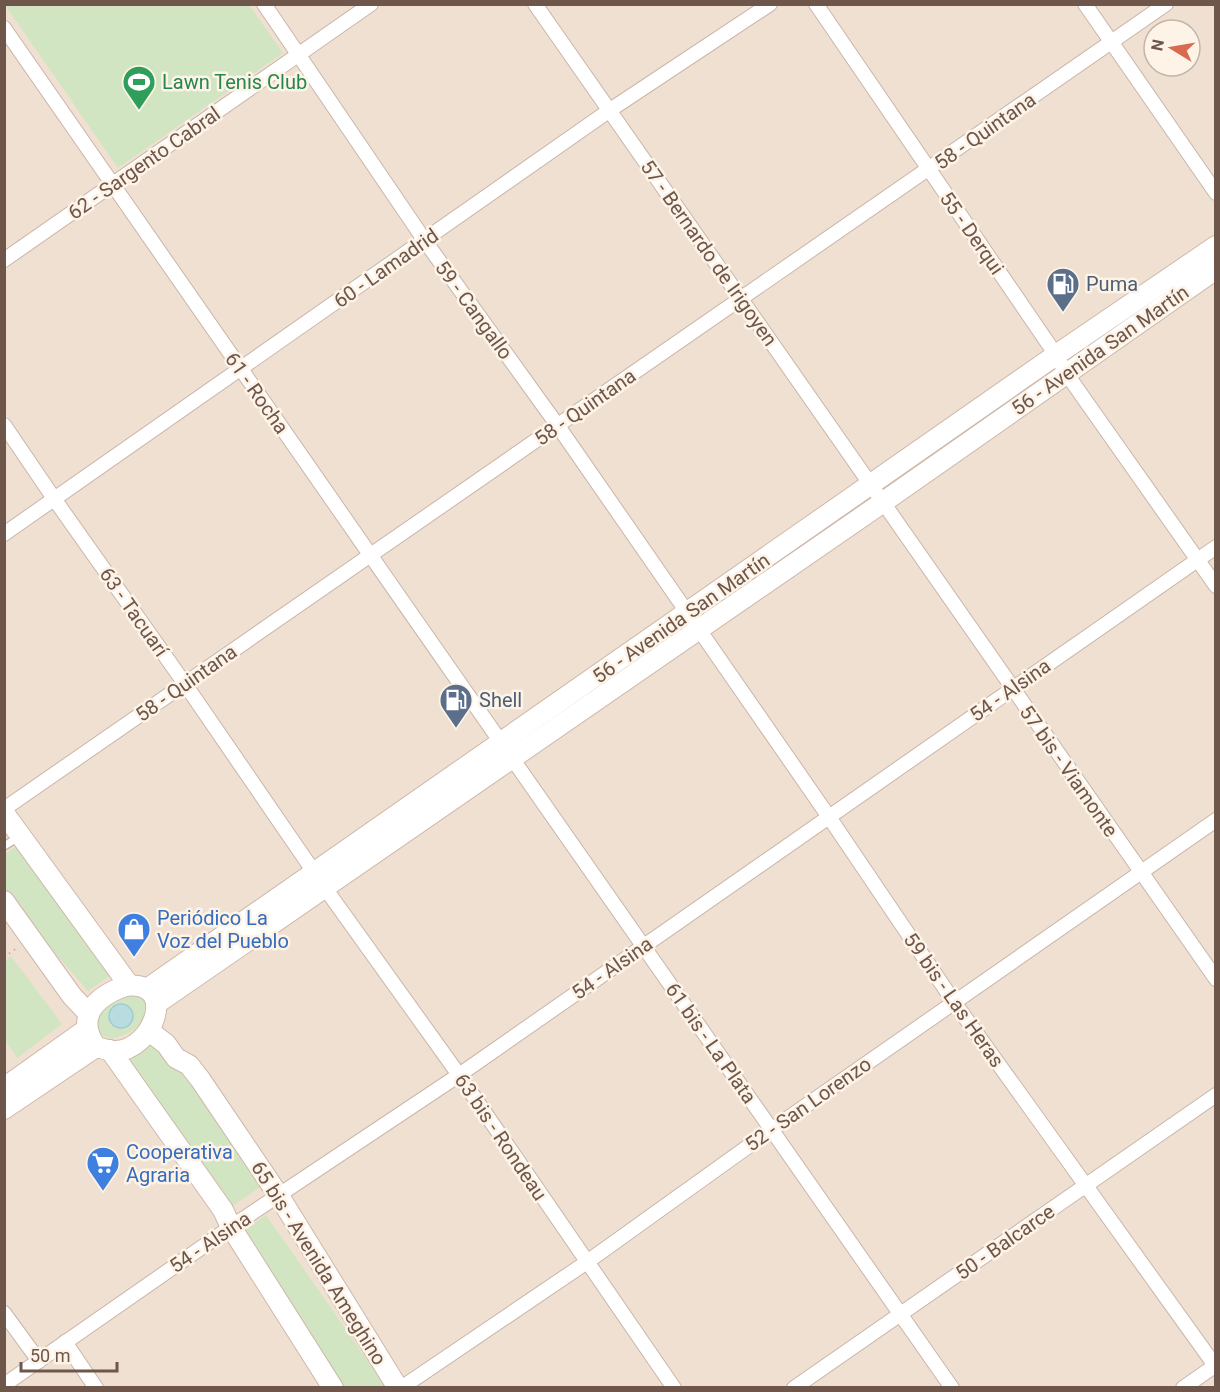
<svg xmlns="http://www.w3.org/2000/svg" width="1220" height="1392" viewBox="0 0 1220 1392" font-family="Roboto,sans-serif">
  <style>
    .residential { fill: #f0e0d1; fill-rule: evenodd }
    .green { fill: #d2e5c2 }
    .water { fill: #b9dce0; stroke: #a0ccd1; stroke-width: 1.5 }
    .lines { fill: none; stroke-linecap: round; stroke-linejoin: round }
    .lane-casing { stroke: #c8b6aa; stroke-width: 10 }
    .street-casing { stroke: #c8b6aa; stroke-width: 16 }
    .secondary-casing { stroke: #ceb8aa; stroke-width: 22 }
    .path { stroke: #d0b0a0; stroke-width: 2; stroke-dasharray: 1.5 4.5; stroke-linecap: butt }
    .lane { stroke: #fff; stroke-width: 7 }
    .street { stroke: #fff; stroke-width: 14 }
    .secondary { stroke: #fff; stroke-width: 20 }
    .labels { text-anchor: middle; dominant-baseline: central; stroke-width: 5; stroke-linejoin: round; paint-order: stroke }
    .leisure-label { font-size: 20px; fill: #27864d; stroke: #fdf3e7; text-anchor: start }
    .street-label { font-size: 20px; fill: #6e564b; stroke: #fdf3e7 }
    .service-label { font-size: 20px; fill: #4e5e75; stroke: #fdf3e7; text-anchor: start }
    .shop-label { font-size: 20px; fill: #366cbe; stroke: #fdf3e7; text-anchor: start }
  </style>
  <rect width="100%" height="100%" fill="#f9efe2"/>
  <path class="residential" d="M 5,5 L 1215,5 L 1215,1387 L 5,1387 ZM 1154,30 L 1190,30 L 1190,66 L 1154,66 Z"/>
  <g class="green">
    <polygon points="5,5 249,5 283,53 118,168"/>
    <polygon points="1046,372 1049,377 889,490 886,486"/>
    <polygon points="21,843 114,973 88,991 5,896 4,855"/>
    <polygon points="11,956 62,1024 17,1058 5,1040 5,961"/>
    <path d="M 143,994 C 150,1021 137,1032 112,1039 L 96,1033 L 94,1020 L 115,997 Z"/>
    <polygon points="146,1035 158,1051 188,1072 265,1184 231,1207 126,1057"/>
    <polygon points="266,1215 385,1385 381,1387 342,1387 237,1235"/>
  </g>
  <circle class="water" cx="121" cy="1016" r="12"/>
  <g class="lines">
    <g class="lane-casing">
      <polyline id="lane" points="4,846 19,837"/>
    </g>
    <g class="street-casing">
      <g id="street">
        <polyline points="264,4 425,241 558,426 829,817 954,1002 1216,1367"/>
        <polyline points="535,4 1216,979"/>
        <polyline points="816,4 1056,355 1066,373 1216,586"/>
        <polyline points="1085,4 1216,193"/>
        <path d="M 4,28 C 318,483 636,934 952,1388"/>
        <polyline points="4,260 371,4"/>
        <polyline points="4,425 55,500 185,684 325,888 459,1075 674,1388"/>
        <polyline points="4,534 610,110 770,4"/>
        <polyline points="4,809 1166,4"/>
        <polyline points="4,1313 39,1361"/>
        <polyline points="65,1342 96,1388"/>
        <polyline points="4,1385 231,1227 459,1075 1216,547"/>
        <polyline points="401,1388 587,1262 771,1130 1216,820"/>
        <polyline points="794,1388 1216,1095"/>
        <polyline points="1183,1388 1216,1365"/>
      </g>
    </g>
    <g class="secondary-casing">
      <g id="secondary">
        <polyline points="4,813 129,985"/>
        <polyline points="4,901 72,996 89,1014"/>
        <path d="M 125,986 C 180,980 153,1051 115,1051 C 109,1051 102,1048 96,1047 C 75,1017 95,997 125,986 Z"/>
        <polyline points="147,989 1056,355 1216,246"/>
        <polyline points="156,1004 882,503 1216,269"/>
        <polyline points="149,1031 166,1044 176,1058 189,1065 200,1079 279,1196 398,1388"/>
        <polyline points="110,1050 223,1210 231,1227 333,1388"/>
        <polyline points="4,1088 87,1029"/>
        <polyline points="4,1109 96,1047"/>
      </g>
    </g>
    <polyline class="path" points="4,957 17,948"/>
    <use href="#lane" class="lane"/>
    <use href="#street" class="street"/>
    <use href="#secondary" class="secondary"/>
  </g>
  <defs>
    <g id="stadium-pin" transform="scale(1.725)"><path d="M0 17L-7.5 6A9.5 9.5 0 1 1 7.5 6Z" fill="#2e9e5b" stroke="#fdf3e7"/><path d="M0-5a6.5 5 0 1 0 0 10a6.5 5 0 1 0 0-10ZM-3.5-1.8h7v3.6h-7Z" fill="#fff"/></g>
    <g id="fuel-pin" transform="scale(1.725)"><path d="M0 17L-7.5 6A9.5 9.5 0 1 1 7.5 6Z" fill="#5c6f8a" stroke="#fdf3e7"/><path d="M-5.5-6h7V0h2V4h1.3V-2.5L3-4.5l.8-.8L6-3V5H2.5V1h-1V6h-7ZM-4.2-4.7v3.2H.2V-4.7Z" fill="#fff"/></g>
    <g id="shop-pin" transform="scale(1.725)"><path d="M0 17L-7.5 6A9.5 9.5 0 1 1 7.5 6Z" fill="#3f7fe0" stroke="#fdf3e7"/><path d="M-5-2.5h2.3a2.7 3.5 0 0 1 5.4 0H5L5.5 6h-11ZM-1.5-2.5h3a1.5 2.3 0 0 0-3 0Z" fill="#fff"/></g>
    <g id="supermarket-pin" transform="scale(1.725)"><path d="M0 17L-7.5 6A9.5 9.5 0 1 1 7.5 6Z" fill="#3f7fe0" stroke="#fdf3e7"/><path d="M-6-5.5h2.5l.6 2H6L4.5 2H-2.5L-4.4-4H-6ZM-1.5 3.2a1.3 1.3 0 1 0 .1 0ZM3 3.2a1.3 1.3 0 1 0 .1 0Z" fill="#fff"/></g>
  </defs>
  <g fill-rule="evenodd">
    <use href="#stadium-pin" x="139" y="82"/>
    <use href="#fuel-pin" x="1063" y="284"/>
    <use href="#fuel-pin" x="456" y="700"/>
    <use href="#shop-pin" x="134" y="929"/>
    <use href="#supermarket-pin" x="103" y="1163"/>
  </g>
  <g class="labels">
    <g class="leisure-label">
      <text x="162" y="82">Lawn Tenis Club</text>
    </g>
    <g class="street-label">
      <text transform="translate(985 131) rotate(-35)">58 - Quintana</text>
      <text transform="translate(144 163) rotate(-35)">62 - Sargento Cabral</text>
      <text transform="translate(972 233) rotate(55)">55 - Derqui</text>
      <text transform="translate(709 253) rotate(55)">57 - Bernardo de Irigoyen</text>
      <text transform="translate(386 268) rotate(-35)">60 - Lamadrid</text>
      <text transform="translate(474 310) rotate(54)">59 - Cangallo</text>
      <text transform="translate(1100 350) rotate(-35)">56 - Avenida San Martín</text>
      <text transform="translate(257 393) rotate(55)">61 - Rocha</text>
      <text transform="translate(585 407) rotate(-35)">58 - Quintana</text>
      <text transform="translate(134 612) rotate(55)">63 - Tacuarí</text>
      <text transform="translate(681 618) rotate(-35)">56 - Avenida San Martín</text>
      <text transform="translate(186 683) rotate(-35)">58 - Quintana</text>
      <text transform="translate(1010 690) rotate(-35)">54 - Alsina</text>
      <text transform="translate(1069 771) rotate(55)">57 bis - Viamonte</text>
      <text transform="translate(612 968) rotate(-35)">54 - Alsina</text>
      <text transform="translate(954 1000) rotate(55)">59 bis - Las Heras</text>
      <text transform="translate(711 1043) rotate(55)">61 bis - La Plata</text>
      <text transform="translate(808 1104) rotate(-35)">52 - San Lorenzo</text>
      <text transform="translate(501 1137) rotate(56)">63 bis - Rondeau</text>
      <text transform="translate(210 1242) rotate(-34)">54 - Alsina</text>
      <text transform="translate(1005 1242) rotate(-35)">50 - Balcarce</text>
      <text transform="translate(319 1263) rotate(58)">65 bis - Avenida Ameghino</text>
    </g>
    <g class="service-label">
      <text x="1086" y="284">Puma</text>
      <text x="479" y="700">Shell</text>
    </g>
    <g class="shop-label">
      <text x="157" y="918">Periódico La<tspan x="157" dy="23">Voz del Pueblo</tspan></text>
      <text x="126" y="1152">Cooperativa<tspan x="126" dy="23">Agraria</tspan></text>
    </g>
  </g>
  <rect width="1220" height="1392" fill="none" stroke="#6e564b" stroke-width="12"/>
  <g transform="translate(1172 48) rotate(281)"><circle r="28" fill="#fdf3e7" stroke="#c4b4a9" stroke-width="1.5"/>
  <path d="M0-4.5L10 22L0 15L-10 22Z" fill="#d86a52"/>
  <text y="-9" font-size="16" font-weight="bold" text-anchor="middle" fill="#6e564b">N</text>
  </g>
  <path d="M21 1362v9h96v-9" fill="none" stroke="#6e564b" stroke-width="3"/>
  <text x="30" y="1362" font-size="18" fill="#6e564b" stroke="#fdf3e7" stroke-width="4.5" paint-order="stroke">50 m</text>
</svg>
